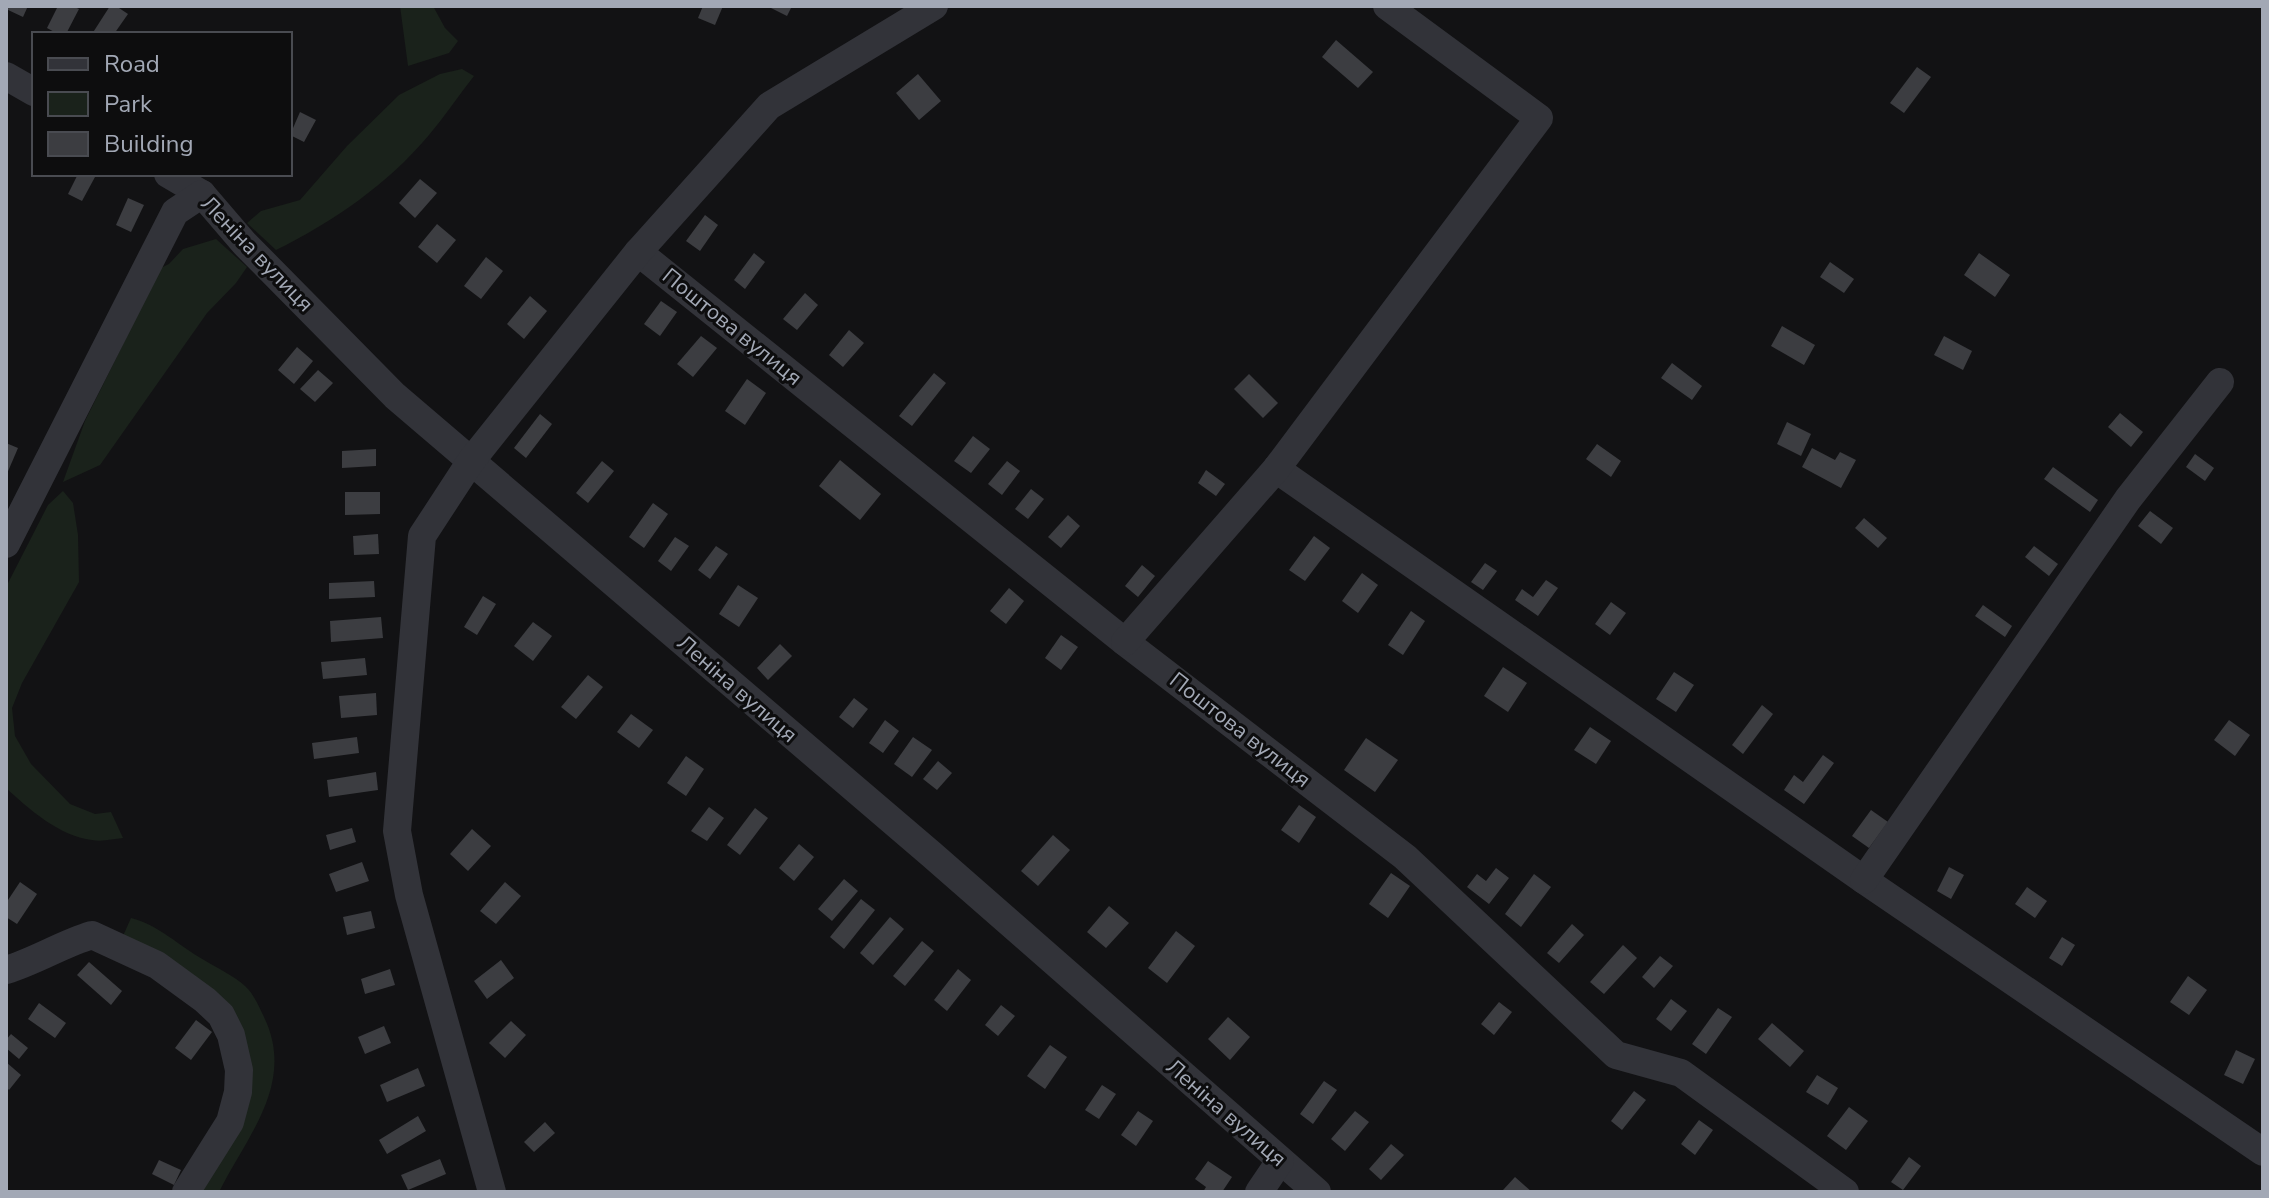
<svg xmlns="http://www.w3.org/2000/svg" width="2269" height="1198" viewBox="0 0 2269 1198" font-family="'Nunito Sans',sans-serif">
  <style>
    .green { fill: #1a221b }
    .building { fill: #3c3d41 }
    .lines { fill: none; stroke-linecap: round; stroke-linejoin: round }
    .minor { stroke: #323339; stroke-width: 28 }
    .labels { text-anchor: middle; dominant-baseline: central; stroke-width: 6; stroke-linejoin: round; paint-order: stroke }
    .street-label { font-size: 22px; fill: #a2a8b5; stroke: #0d0d0e }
  </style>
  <rect width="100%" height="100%" fill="#121214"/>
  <g class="green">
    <polygon points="400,6 433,6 445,28 458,41 449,53 408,66"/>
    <path d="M 462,69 L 474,76 C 459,95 445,116 429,135 C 388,184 333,222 276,250 L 247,223 L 261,211 L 300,200 L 347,146 L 399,95 L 440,74 Z"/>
    <polygon points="216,239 247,267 236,283 207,313 100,465 63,482 85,421 161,268 169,264 183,249"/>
    <path d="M 63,491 L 73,503 L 78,535 L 79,582 L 22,683 L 12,708 L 15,736 L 31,764 L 70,804 L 95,814 L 111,812 L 123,838 C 113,839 102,842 92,840 C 59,836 29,809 6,788 L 6,587 L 48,505 Z"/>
    <path d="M 131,918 C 159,925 179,946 204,960 C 217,968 234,976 245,986 C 254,994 259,1007 264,1017 C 296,1083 247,1136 219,1192 L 197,1192 L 240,1037 L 123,936 Z"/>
  </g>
  <g class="building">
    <polygon points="6,6 28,6 23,17 6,9"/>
    <polygon points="58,6 72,6 79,9 66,34 58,34 47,28"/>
    <polygon points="110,6 116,6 128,14 114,34 92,34"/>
    <polygon points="703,6 723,6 715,25 698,18"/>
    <polygon points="767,6 792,6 787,16"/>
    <polygon points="1336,40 1373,72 1358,88 1322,57"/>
    <polygon points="1917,67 1931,77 1904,113 1890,103"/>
    <polygon points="918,74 941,101 919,120 896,93"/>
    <polygon points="300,112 316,120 304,142 290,135"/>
    <polygon points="78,174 95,177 82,201 68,194"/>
    <polygon points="420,179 437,193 415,218 399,203"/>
    <polygon points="128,198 144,205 131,232 116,225"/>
    <polygon points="705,215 718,225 700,251 686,241"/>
    <polygon points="437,224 456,240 437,263 418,247"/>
    <polygon points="754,253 765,262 745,289 734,280"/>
    <polygon points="1979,253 2010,275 1995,297 1964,275"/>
    <polygon points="486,257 503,271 481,299 464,286"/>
    <polygon points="1830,262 1854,279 1844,293 1820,277"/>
    <polygon points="805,293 818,305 797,330 783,319"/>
    <polygon points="530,296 547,311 524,339 507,324"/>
    <polygon points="661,301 677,312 660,336 644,324"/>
    <polygon points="1782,326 1815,345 1804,365 1771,346"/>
    <polygon points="849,330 864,343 843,367 829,355"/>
    <polygon points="701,336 717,348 693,377 677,364"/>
    <polygon points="1944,336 1972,351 1963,370 1934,355"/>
    <polygon points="297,347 313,361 294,384 278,370"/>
    <polygon points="1672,363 1702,386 1692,400 1661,378"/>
    <polygon points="318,370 333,383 315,402 300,389"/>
    <polygon points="934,373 946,383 912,426 899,416"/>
    <polygon points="1249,374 1278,403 1263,418 1234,389"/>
    <polygon points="747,379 766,393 745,425 725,411"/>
    <polygon points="2120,413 2143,432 2131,447 2108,427"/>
    <polygon points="540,414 552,424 526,458 514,448"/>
    <polygon points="1787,422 1811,434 1801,456 1777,444"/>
    <polygon points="973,436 990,449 971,473 954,461"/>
    <polygon points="6,443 18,448 6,476"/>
    <polygon points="1597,444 1621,461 1611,477 1586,459"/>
    <polygon points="1812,448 1835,460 1840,452 1856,460 1841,488 1802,467"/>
    <polygon points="376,449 376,466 342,468 342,451"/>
    <polygon points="2195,454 2214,468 2205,481 2186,467"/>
    <polygon points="840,460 881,494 860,520 819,486"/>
    <polygon points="602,461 614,471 588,503 576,493"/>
    <polygon points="1007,461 1020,471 1002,495 988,484"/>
    <polygon points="2053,467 2098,500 2090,512 2044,479"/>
    <polygon points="1206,470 1225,484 1216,496 1198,483"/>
    <polygon points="1031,489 1044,499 1028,519 1015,509"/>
    <polygon points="345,492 380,492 380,514 345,515"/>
    <polygon points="653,503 668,514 644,548 629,537"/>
    <polygon points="2150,511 2173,528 2161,544 2138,526"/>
    <polygon points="1068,515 1080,526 1061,548 1048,537"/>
    <polygon points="1864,518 1887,538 1878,548 1855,528"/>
    <polygon points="378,534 379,554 354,555 353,536"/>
    <polygon points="1314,536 1330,548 1305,581 1289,570"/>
    <polygon points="675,537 689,546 671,571 658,561"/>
    <polygon points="716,546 728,554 710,579 698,570"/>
    <polygon points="2034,546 2058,564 2049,576 2025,557"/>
    <polygon points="1485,563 1497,571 1483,590 1471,582"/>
    <polygon points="1142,565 1155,576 1138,597 1125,586"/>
    <polygon points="1362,573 1378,585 1358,613 1342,601"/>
    <polygon points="1546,580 1558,588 1538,616 1515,600 1522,589 1533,597"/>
    <polygon points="374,581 375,597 329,599 329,583"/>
    <polygon points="738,585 758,598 739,627 719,614"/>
    <polygon points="1009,588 1024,601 1006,624 990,611"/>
    <polygon points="483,596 496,604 477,635 464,627"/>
    <polygon points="1611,602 1626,613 1610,635 1595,624"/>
    <polygon points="1983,605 2012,626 2005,637 1975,616"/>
    <polygon points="1411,611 1425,621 1403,655 1388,645"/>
    <polygon points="381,617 383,638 331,642 330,621"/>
    <polygon points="533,622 552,636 533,661 514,646"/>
    <polygon points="1061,635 1078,647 1061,670 1045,658"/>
    <polygon points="780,644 792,656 768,680 757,668"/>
    <polygon points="365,658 367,675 323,679 321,662"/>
    <polygon points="1503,667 1527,683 1508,712 1484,696"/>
    <polygon points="1674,672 1694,685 1676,712 1656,699"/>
    <polygon points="588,675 603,687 576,719 561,707"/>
    <polygon points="376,693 377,715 341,718 339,696"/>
    <polygon points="854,698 868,709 853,728 839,717"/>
    <polygon points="1762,705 1773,714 1743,754 1732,745"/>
    <polygon points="631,714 653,730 639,748 617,732"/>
    <polygon points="885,720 899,731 883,753 869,743"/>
    <polygon points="2229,720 2250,735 2235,756 2214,740"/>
    <polygon points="1590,727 1611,741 1596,764 1574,750"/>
    <polygon points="357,737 359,753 314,759 312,743"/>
    <polygon points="913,737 932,750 912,777 894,764"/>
    <polygon points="1366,738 1398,760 1375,792 1344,770"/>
    <polygon points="1823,755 1834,763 1804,804 1784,790 1794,775 1803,782"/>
    <polygon points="686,756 704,769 686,796 667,783"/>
    <polygon points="938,761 952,773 937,790 923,779"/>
    <polygon points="376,772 378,790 329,797 327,780"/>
    <polygon points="1299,805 1316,817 1299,843 1281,830"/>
    <polygon points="709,807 724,818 707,841 691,831"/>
    <polygon points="755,808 768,818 740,855 727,845"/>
    <polygon points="1871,810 1888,822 1869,848 1852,836"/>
    <polygon points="352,828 356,842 330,850 326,835"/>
    <polygon points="472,829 491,846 468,871 450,854"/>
    <polygon points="1053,835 1070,850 1038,886 1021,871"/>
    <polygon points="799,844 814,857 794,881 779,868"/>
    <polygon points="362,862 369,881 336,892 329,874"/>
    <polygon points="1949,867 1964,875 1951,899 1937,891"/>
    <polygon points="1496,868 1509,878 1489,904 1467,887 1477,874 1486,881"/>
    <polygon points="1391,873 1410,886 1388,918 1369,904"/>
    <polygon points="1534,874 1551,887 1521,927 1505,914"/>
    <polygon points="844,879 858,891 832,921 818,909"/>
    <polygon points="20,882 37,894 17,924 6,917 6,903"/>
    <polygon points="505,882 521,896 496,924 480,911"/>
    <polygon points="2027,887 2047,901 2035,918 2015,904"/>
    <polygon points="861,899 875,910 844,949 830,937"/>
    <polygon points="1109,906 1129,923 1106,948 1087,932"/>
    <polygon points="371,911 375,928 347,935 343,917"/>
    <polygon points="890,917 904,929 873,965 860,953"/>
    <polygon points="1572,924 1584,935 1559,963 1547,953"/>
    <polygon points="1176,931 1195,946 1167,983 1148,968"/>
    <polygon points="2062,937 2075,945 2062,966 2049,958"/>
    <polygon points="922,941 934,951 905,986 893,976"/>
    <polygon points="1623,945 1637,958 1604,994 1590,982"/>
    <polygon points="1660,956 1673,966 1654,988 1642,977"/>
    <polygon points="501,960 514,978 487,999 474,981"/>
    <polygon points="89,962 122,991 111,1005 77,975"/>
    <polygon points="390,969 395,985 365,994 361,979"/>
    <polygon points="958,969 971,980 947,1011 934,1000"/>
    <polygon points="2188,976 2207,990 2189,1015 2170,1002"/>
    <polygon points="1671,999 1687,1011 1671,1031 1656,1019"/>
    <polygon points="1499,1002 1512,1012 1494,1035 1481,1024"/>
    <polygon points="39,1003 66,1023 55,1038 28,1019"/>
    <polygon points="1001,1005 1015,1016 998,1036 985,1025"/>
    <polygon points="1718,1008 1732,1017 1706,1054 1692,1044"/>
    <polygon points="1228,1017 1250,1037 1230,1060 1208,1039"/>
    <polygon points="196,1020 212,1032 191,1060 175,1048"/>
    <polygon points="511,1021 526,1035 505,1058 489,1043"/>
    <polygon points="1772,1023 1804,1051 1790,1067 1758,1039"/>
    <polygon points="384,1026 391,1043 365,1054 358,1037"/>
    <polygon points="11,1034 28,1048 19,1059 6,1048 6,1040"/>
    <polygon points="1050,1045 1067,1057 1045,1089 1027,1076"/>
    <polygon points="2236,1050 2255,1059 2243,1084 2224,1075"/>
    <polygon points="6,1062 21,1075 9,1090 6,1087"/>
    <polygon points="418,1068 425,1086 387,1102 380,1085"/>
    <polygon points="1817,1075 1838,1088 1828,1105 1806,1092"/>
    <polygon points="1324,1081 1337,1090 1313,1124 1300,1114"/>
    <polygon points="1102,1085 1116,1094 1099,1119 1085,1110"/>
    <polygon points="1634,1091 1646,1100 1622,1130 1611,1121"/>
    <polygon points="1849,1107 1868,1121 1846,1150 1827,1136"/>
    <polygon points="1138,1111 1153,1121 1136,1146 1121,1135"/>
    <polygon points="1355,1111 1369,1122 1345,1151 1331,1139"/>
    <polygon points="418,1116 426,1131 387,1154 379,1140"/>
    <polygon points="1699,1120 1713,1130 1695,1155 1681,1144"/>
    <polygon points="545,1122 555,1133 534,1152 524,1142"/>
    <polygon points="1391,1144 1404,1155 1381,1180 1369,1169"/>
    <polygon points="1909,1157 1921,1166 1903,1190 1891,1182"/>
    <polygon points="440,1159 446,1174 408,1190 401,1175"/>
    <polygon points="159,1160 181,1170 174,1185 152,1174"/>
    <polygon points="1208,1161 1232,1177 1222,1192 1203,1192 1206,1187 1195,1179"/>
    <polygon points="1515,1177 1532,1192 1503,1190"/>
  </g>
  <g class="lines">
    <g class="minor">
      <polyline points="6,76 34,92"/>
      <polyline points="168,174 202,194 244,243 395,396 931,854 1317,1192"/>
      <polyline points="638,252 1125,642 1405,857 1616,1055 1681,1073 1845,1192"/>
      <polyline points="1276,469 1864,880 2263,1152"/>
      <polyline points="6,544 175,212 202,194"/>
      <polyline points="1125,642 1276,469 1539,118 1387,6"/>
      <polyline points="1864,880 2128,499 2220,382"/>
      <path d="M 6,970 C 36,961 62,944 92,935 L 157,965 L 205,1000 L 221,1015 L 231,1035 L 239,1070 L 238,1092 L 230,1122 L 186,1192"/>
      <polyline points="492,1192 409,895 397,831 422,536 471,461 638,252 769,106 934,6"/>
      <polyline points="1259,1192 1280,1161"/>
    </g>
  </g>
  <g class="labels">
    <g class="street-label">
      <text transform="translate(257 254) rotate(46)">Леніна вулиця</text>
      <text transform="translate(732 327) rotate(39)">Поштова вулиця</text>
      <text transform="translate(737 689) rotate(41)">Леніна вулиця</text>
      <text transform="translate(1240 730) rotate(38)">Поштова вулиця</text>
      <text transform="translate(1226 1113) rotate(41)">Леніна вулиця</text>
    </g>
  </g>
  <rect width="2269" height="1198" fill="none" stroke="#a2a8b5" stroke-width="16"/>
  <rect x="32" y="32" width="260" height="144" fill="#0d0d0e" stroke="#494b51" stroke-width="2"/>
  <rect x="48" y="58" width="40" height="12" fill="#323339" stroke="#494b51" stroke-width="2"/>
  <text x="104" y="72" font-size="24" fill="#a2a8b5">Road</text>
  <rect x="48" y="92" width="40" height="24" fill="#1a221b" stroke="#494b51" stroke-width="2"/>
  <text x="104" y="112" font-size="24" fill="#a2a8b5">Park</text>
  <rect x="48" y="132" width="40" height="24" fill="#3c3d41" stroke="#494b51" stroke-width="2"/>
  <text x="104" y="152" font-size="24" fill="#a2a8b5">Building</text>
</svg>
